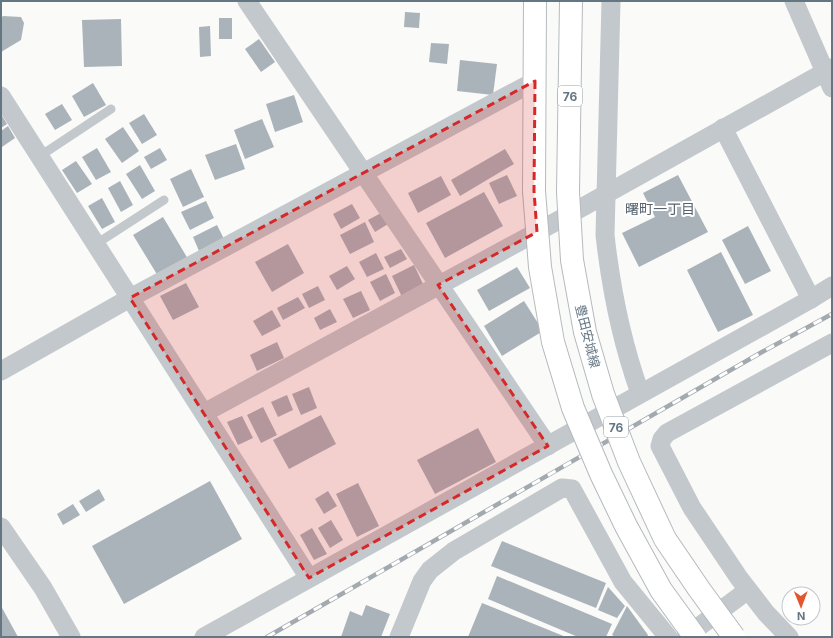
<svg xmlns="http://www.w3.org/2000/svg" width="833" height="638" viewBox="0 0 833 638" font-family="Inter,'Noto Sans JP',sans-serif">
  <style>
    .building { fill: #aab3b9 }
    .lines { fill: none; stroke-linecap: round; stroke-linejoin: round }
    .primary-casing { stroke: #b5babe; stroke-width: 24 }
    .service { stroke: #c3c8cc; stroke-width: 9 }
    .minor { stroke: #c3c8cc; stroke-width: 19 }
    .primary { stroke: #fff; stroke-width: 22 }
    .rail-casing { stroke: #a2aab0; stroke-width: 4.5 }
    .rail { stroke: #fff; stroke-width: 3; stroke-dasharray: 9; stroke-linecap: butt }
    .primary-bridge-casing { stroke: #b5babe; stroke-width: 24; stroke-linecap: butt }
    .primary-bridge { stroke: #fff; stroke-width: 22 }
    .marked { fill: #d62828; fill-opacity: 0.2; stroke: #d62828; stroke-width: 3; stroke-dasharray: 8 5; stroke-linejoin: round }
    .labels { text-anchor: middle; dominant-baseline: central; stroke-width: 4; stroke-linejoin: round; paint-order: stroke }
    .shield { fill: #fff; stroke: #939fa8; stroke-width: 1 }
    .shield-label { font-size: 12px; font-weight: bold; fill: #657683 }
    .street-label { font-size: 13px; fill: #657683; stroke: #fff }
    .neighbourhood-label { font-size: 14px; fill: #57646e; stroke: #fff }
  </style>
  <rect width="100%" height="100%" fill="#fafaf8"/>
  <g class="building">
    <polygon points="405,12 420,13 419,28 404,27"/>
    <polygon points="3,16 21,17 24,23 21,40 1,52 1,18"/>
    <rect x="219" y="18" width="13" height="21"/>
    <polygon points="121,19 122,66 84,67 82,20"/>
    <polygon points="210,26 211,56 200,57 199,27"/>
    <polygon points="259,39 275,62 261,72 245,49"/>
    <polygon points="431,43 449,44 447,64 429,62"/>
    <polygon points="460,60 497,64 493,95 457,91"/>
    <polygon points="93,83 106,105 84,117 72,96"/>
    <polygon points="294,95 303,122 275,132 266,104"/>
    <polygon points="62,104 72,120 55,130 45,114"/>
    <polygon points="1,114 7,124 1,128"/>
    <polygon points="144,114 157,135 142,144 129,123"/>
    <polygon points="262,119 274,147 245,159 234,130"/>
    <polygon points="8,126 15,138 2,147 1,131"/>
    <polygon points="123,127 139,151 122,163 105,139"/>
    <polygon points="236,144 245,169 215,180 205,155"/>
    <polygon points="97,148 111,172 96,180 82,157"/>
    <polygon points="160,148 167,160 151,169 144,157"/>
    <polygon points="505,149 514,164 460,196 451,180"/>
    <polygon points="76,161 92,184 77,193 62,170"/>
    <polygon points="140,165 155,191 142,199 126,174"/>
    <polygon points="191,169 204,197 183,207 170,179"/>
    <polygon points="507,175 517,196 499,204 489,183"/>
    <polygon points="678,175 708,232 639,267 622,233 655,217 643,193"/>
    <polygon points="441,176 451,195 418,213 408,193"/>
    <polygon points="120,181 133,205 121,212 108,188"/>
    <polygon points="484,192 503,226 445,258 426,223"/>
    <polygon points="102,198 115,222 102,229 88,206"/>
    <polygon points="206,201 214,218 190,230 181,212"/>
    <polygon points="352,204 360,218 341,229 333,214"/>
    <polygon points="381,213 388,224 375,232 368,220"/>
    <polygon points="163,217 188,259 158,276 133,235"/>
    <polygon points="365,222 374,242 350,254 340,235"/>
    <polygon points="217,225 224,239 199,251 193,237"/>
    <polygon points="748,226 771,271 745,284 722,240"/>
    <polygon points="288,244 304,273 272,292 255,262"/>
    <polygon points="401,249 407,259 390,268 384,257"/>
    <polygon points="721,252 753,315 718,332 687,270"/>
    <polygon points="376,253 384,269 367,277 359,262"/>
    <polygon points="414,265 424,286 402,297 392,276"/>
    <polygon points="347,266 355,279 337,290 329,276"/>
    <polygon points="517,267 530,288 489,311 477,290"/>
    <polygon points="386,274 395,293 380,301 370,282"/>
    <polygon points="186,283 199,307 173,320 160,296"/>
    <polygon points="318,286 325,300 309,308 302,294"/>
    <polygon points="361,291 370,310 353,318 343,299"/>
    <polygon points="298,297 305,308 283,320 277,308"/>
    <polygon points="524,301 543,331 502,356 484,326"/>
    <polygon points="330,309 337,322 320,330 314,318"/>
    <polygon points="272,310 281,326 262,336 253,321"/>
    <polygon points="277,342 284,358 257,371 250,355"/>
    <polygon points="309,387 317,408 301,415 292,394"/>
    <polygon points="287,395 293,410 278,417 271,402"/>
    <polygon points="263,407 277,435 261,443 247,415"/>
    <polygon points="321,415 336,444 289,469 273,440"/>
    <polygon points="242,416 253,438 238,445 227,422"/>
    <polygon points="478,428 496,462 435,494 417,460"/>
    <polygon points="210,481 242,539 124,604 92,546"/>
    <polygon points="358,483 379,526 357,537 336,494"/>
    <polygon points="99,489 105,500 86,512 79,501"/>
    <polygon points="328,491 337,506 324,514 315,499"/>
    <polygon points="73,504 80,515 63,525 57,514"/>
    <polygon points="331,520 343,540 330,548 318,528"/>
    <polygon points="312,528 327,554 314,560 300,535"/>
    <polygon points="502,541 606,583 596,608 491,566"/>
    <polygon points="497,576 612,624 606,637 578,637 488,599"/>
    <polygon points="608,587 625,606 617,618 598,610"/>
    <polygon points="482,603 566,637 468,637"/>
    <polygon points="366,605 390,614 381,637 341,637 350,611 362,616"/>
    <polygon points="1,606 18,637 1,637"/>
    <polygon points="627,606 648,635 647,637 616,637 612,635"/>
  </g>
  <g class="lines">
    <g class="primary-casing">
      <g id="primary">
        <polyline points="534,191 535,1"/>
        <polyline points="568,192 571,1"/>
      </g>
    </g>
    <g class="service">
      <polyline points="40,156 111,109"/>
      <polyline points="96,244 164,200"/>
    </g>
    <g class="minor">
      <polyline points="247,1 548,446"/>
      <path d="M 611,1 L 605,235 C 611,289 622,343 640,393"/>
      <polyline points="794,1 832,88"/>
      <polyline points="1,96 309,578"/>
      <polyline points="723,128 811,299"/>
      <polyline points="1,371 130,298 535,81"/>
      <polyline points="204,413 581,208 832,68"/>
      <polyline points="1,527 43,588 71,637"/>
      <polyline points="204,637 811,299 832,286"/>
      <polyline points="399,637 422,581 430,570 454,551 562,488 572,489 623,582 668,637"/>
      <polyline points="685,637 748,590"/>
      <polyline points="789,637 766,613 739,578 692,508 660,446 662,439 667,433 832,343"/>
    </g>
    <use href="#primary" class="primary"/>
    <g class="rail-casing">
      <polyline id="rail" points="267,637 762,352 832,314"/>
    </g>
    <use href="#rail" class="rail"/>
    <g class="primary-bridge-casing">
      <g id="primary-bridge">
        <polyline points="534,191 540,267 553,342 573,408 601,474 626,526 661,590 695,637"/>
        <polyline points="568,192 572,260 585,332 603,394 629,462 665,539 699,589 734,637"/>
      </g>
    </g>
    <use href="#primary-bridge" class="primary-bridge"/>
  </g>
  <path class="marked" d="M 535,81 L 534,191 L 537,232 L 438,285 L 548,446 L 309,578 L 130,298 Z"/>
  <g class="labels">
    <g class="shield">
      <rect x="558" y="86" width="24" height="20" rx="3"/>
      <rect x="604" y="417" width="24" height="20" rx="3"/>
    </g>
    <g class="shield-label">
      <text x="570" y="96">76</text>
      <text x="616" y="427">76</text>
    </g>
    <g class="street-label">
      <text transform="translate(588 336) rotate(76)">豊田安城線</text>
    </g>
    <g class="neighbourhood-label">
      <text x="660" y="208">曙町一丁目</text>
    </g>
  </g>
  <rect width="833" height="638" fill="none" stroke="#657683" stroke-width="4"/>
  <g transform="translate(801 606) rotate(179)"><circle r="19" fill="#ffffff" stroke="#c1c8cd"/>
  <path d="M0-3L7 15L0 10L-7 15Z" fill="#e4572e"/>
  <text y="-6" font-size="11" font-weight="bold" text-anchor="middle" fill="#657683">N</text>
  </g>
</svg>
